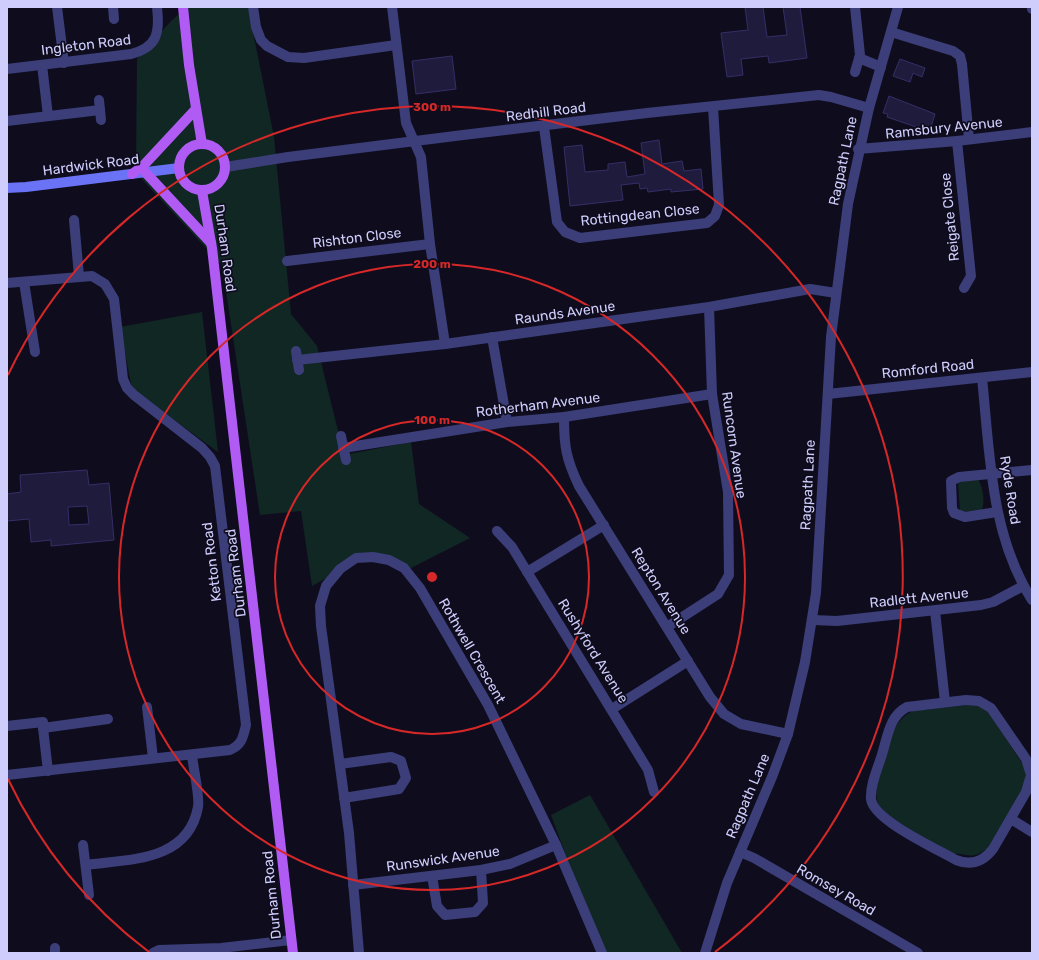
<svg xmlns="http://www.w3.org/2000/svg" width="1039" height="960" viewBox="0 0 1039 960" font-family="Rubik,sans-serif">
  <style>
    .green { fill: #112724 }
    .building { fill: #1f1b3d; stroke: #352e67; fill-rule: evenodd }
    .lines { fill: none; stroke-linecap: round; stroke-linejoin: round }
    .street { stroke: #3b3e79; stroke-width: 10 }
    .secondary { stroke: #6a72f5; stroke-width: 10 }
    .primary { stroke: #af5bf4; stroke-width: 10 }
    .ring { fill: none; stroke: #d62828; stroke-width: 2 }
    .labels { text-anchor: middle; dominant-baseline: central; stroke-width: 3.5; stroke-linejoin: round; paint-order: stroke }
    .street-label { font-size: 14px; fill: #cecdfc; stroke: #0f0d1d }
    .centre { fill: #d62828; stroke: #0f0d1d; stroke-width: 2 }
    .ring-label { font-size: 12px; text-anchor: middle; font-weight: bold; fill: #d62828; stroke: #0f0d1d; stroke-width: 3.5; stroke-linejoin: round; paint-order: stroke }
  </style>
  <rect width="100%" height="100%" fill="#0f0d1d"/>
  <g class="green">
    <polygon points="187,7 248,7 274,137 291,314 317,346 344,455 411,442 419,504 470,538 407,570 370,554 312,586 301,511 260,515 222,265 136,173 137,59 171,21"/>
    <polygon points="202,312 218,452 132,389 120,327"/>
    <path d="M 978,479 C 983,487 985,501 982,510 L 960,512 L 958,481 Z"/>
    <path d="M 977,704 L 987,710 L 1026,769 L 1024,788 L 987,851 L 985,850 C 969,861 966,852 954,854 C 939,845 879,816 877,800 C 874,785 883,767 887,752 C 892,734 895,720 913,711 Z"/>
    <polygon points="590,795 682,953 602,953 551,815"/>
  </g>
  <g class="building">
    <polygon points="745,7 763,7 767,37 787,35 783,7 800,7 807,58 769,63 768,56 741,59 743,75 727,77 721,33 748,30"/>
    <polygon points="452,56 456,89 416,94 412,61"/>
    <polygon points="900,59 925,68 922,77 913,73 910,82 893,76"/>
    <polygon points="889,96 935,114 930,130 923,127 922,129 887,117 888,114 883,113"/>
    <polygon points="659,140 662,164 682,161 684,171 701,169 703,189 671,192 671,189 648,192 647,188 640,189 639,183 621,185 623,200 570,206 564,147 582,145 585,172 608,170 608,164 625,162 627,177 645,174 641,143"/>
    <path d="M 87,470 L 89,485 L 109,483 L 114,540 L 51,546 L 51,540 L 31,542 L 29,519 L 7,521 L 7,494 L 21,492 L 20,475 ZM 87,506 L 89,524 L 69,525 L 68,507 Z"/>
  </g>
  <g class="lines">
    <g class="street">
      <polyline points="57,7 64,63"/>
      <polyline points="113,7 114,19"/>
      <polyline points="253,7 256,27 261,40 267,46 288,57 304,58 396,45"/>
      <polyline points="392,7 406,123 421,157 430,244 445,344"/>
      <polyline points="855,7 860,55 855,72"/>
      <polyline points="1032,7 1032,9"/>
      <polyline points="891,32 953,51 960,56 962,64 969,139"/>
      <polyline points="859,58 881,67"/>
      <polyline points="42,65 48,116"/>
      <path d="M 7,69 L 131,54 C 158,47 160,32 157,7"/>
      <polyline points="99,100 101,120"/>
      <polyline points="7,121 100,110"/>
      <polyline points="544,127 557,222 565,232 580,238 707,223 715,216 719,205 713,107"/>
      <polyline points="957,141 971,276 964,288"/>
      <polyline points="858,149 957,141 1032,132"/>
      <polyline points="226,167 288,157 463,135 647,113 819,95 831,97 869,108"/>
      <polyline points="74,220 79,276"/>
      <polyline points="287,261 430,244"/>
      <polyline points="24,282 35,352"/>
      <path d="M 7,283 L 92,276 L 105,284 L 114,299 L 123,379 L 127,388 L 134,395 L 202,448 L 210,457 L 215,466 L 246,725 C 243,737 242,745 230,750 L 7,775"/>
      <polyline points="492,337 507,422"/>
      <polyline points="296,351 299,370"/>
      <polyline points="297,360 445,344 709,307 810,289 836,293"/>
      <path d="M 982,378 C 990,454 990,533 1032,600"/>
      <polyline points="828,394 1032,372"/>
      <path d="M 564,417 C 564,446 566,459 579,486 L 710,697 L 724,714 L 741,724 L 788,734"/>
      <polyline points="341,436 346,460"/>
      <polyline points="343,448 507,422 564,417 712,394"/>
      <polyline points="997,512 965,517 954,513 952,508 951,481 959,477 1032,470"/>
      <polyline points="497,531 512,547 648,770 654,792"/>
      <polyline points="527,572 604,525"/>
      <polyline points="935,611 945,702"/>
      <polyline points="813,620 837,621 981,605 993,602 1023,586"/>
      <polyline points="667,627 718,594 729,575 728,492 712,394 709,307"/>
      <path d="M 966,700 L 979,701 L 991,708 L 1026,759 L 1031,775 L 1026,792 L 993,849 C 983,862 971,866 956,860 C 937,849 873,820 871,799 C 870,783 879,766 883,751 C 888,734 890,716 907,707 Z"/>
      <polyline points="147,707 153,758"/>
      <polyline points="612,709 688,661"/>
      <polyline points="7,726 43,722 43,728 108,719"/>
      <polyline points="43,728 48,771"/>
      <polyline points="340,764 391,757 401,761 406,778 399,789 344,798"/>
      <polyline points="1011,819 1032,832"/>
      <polyline points="83,845 89,895"/>
      <polyline points="740,852 754,858 918,953"/>
      <path d="M 86,865 C 129,859 188,862 198,807 C 200,795 193,768 192,755"/>
      <polyline points="432,876 437,906 445,915 475,912 483,903 481,870"/>
      <polyline points="353,885 481,870 510,864 556,845"/>
      <polyline points="55,948 55,953"/>
      <polyline points="153,953 159,950 221,948 291,940"/>
      <polyline points="359,953 349,833 321,626 320,606 326,586 340,569 356,558 373,557 389,560 404,568 420,588 488,705 556,845 602,953"/>
      <polyline points="705,953 727,883 772,777 788,734 805,662 816,593 831,337 848,204 869,108 898,7"/>
    </g>
    <polyline class="secondary" points="7,188 26,187 179,168"/>
    <g class="primary">
      <polyline points="183,7 189,65 202,144"/>
      <circle cx="202" cy="167" r="23"/>
      <polyline points="146,173 211,243"/>
      <polyline points="132,174 143,166 196,109"/>
      <polyline points="202,191 212,248 293,953"/>
    </g>
  </g>
  <g class="ring">
    <circle cx="432" cy="577" r="157"/>
    <circle cx="432" cy="577" r="313"/>
    <path d="M149 952A470 470 0 0 1 8 779M8 375A470 470 0 1 1 715 952"/>
  </g>
  <g class="labels">
    <g class="street-label">
      <text transform="translate(86 45) rotate(-7)">Ingleton Road</text>
      <text transform="translate(546 112) rotate(-7)">Redhill Road</text>
      <text transform="translate(944 128) rotate(-6)">Ramsbury Avenue</text>
      <text transform="translate(843 161) rotate(-78)">Ragpath Lane</text>
      <text transform="translate(91 165) rotate(-7)">Hardwick Road</text>
      <text transform="translate(640 215) rotate(-6)">Rottingdean Close</text>
      <text transform="translate(950 217) rotate(-96)">Reigate Close</text>
      <text transform="translate(357 238) rotate(-7)">Rishton Close</text>
      <text transform="translate(225 248) rotate(82)">Durham Road</text>
      <text transform="translate(565 313) rotate(-8)">Raunds Avenue</text>
      <text transform="translate(928 369) rotate(-6)">Romford Road</text>
      <text transform="translate(538 405) rotate(-7)">Rotherham Avenue</text>
      <text transform="translate(734 445) rotate(82)">Runcorn Avenue</text>
      <text transform="translate(808 485) rotate(-87)">Ragpath Lane</text>
      <text transform="translate(1010 490) rotate(81)">Ryde Road</text>
      <text transform="translate(212 562) rotate(-97)">Ketton Road</text>
      <text transform="translate(236 573) rotate(-97)">Durham Road</text>
      <text transform="translate(661 591) rotate(58)">Repton Avenue</text>
      <text transform="translate(919 598) rotate(-6)">Radlett Avenue</text>
      <text transform="translate(472 651) rotate(60)">Rothwell Crescent</text>
      <text transform="translate(593 651) rotate(58)">Rushyford Avenue</text>
      <text transform="translate(748 796) rotate(-67)">Ragpath Lane</text>
      <text transform="translate(443 859) rotate(-8)">Runswick Avenue</text>
      <text transform="translate(836 890) rotate(30)">Romsey Road</text>
      <text transform="translate(272 895) rotate(-96)">Durham Road</text>
    </g>
  </g>
  <circle cx="432" cy="577" r="6" class="centre"/>
  <g class="ring-label">
    <text x="432" y="111">300 m</text>
    <text x="432" y="268">200 m</text>
    <text x="432" y="424">100 m</text>
  </g>
  <rect width="1039" height="960" fill="none" stroke="#cecdfc" stroke-width="16"/>
</svg>
